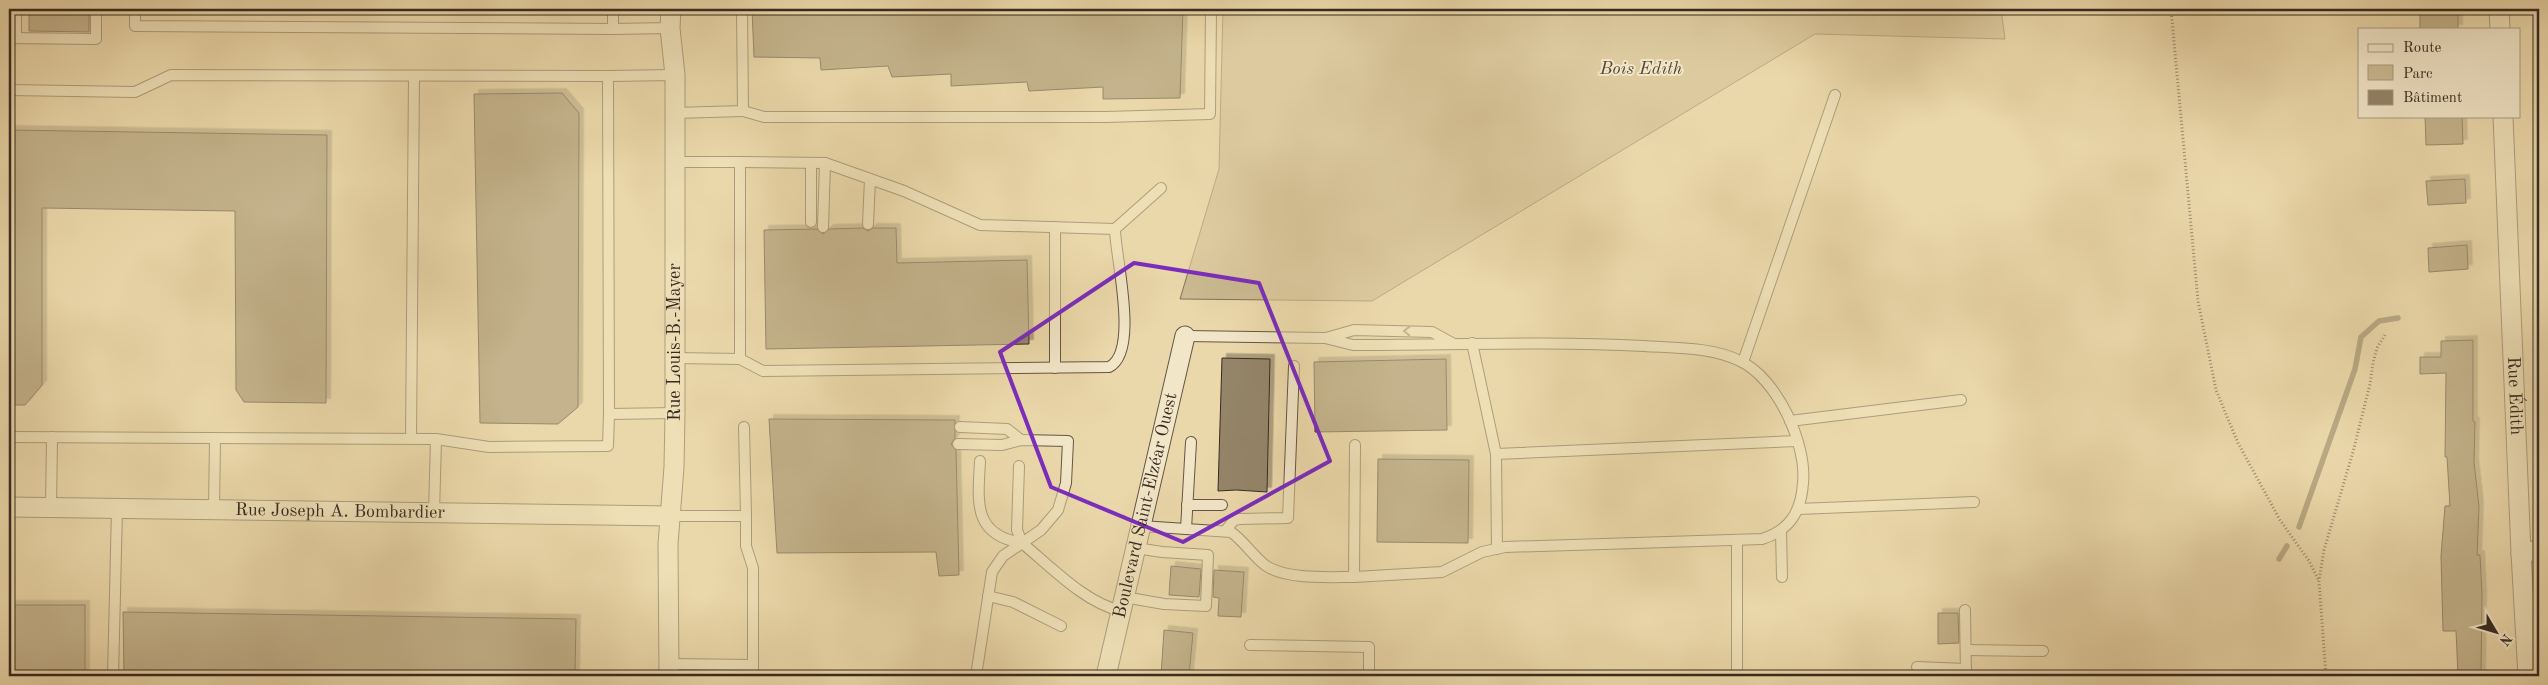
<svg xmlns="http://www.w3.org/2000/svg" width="2548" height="685" viewBox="0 0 2548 685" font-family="'Old Standard TT',serif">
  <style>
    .green { fill: #ccbb93; stroke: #81735b }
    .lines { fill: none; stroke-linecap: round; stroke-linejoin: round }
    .stream { stroke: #7d6f58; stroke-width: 5.5 }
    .building { fill: #948569; stroke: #362b23; filter: url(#shadow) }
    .service-casing { stroke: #635645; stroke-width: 12 }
    .minor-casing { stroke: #635645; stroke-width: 21 }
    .path { stroke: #362b23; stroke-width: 3; stroke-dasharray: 1 2.5; stroke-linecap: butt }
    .service { stroke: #f2e6c8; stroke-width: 10 }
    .minor { stroke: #f2e6c8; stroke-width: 19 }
    .oneway { stroke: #948876 }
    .marked { fill: none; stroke: #7b2cbf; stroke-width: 4; stroke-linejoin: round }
    .labels { text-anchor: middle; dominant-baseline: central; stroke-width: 4; stroke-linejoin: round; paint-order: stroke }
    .park-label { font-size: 18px; font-style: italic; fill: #544839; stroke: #f2e6c8 }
    .street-label { font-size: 18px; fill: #362b23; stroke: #f2e6c8 }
  </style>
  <defs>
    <filter id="shadow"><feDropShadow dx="4.5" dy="-4.5" stdDeviation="0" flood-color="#0004"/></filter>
  </defs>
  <rect width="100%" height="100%" fill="#ebd8aa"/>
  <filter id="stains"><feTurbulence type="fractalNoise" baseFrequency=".004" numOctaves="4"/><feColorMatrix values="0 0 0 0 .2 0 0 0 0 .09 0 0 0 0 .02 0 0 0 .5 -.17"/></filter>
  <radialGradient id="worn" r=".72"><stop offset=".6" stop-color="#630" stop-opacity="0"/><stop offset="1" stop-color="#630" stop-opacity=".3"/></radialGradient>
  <polygon class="green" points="1223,9 2001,9 2005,39 1815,34 1372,301 1180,299 1219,169"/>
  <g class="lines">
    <g class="stream">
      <polyline points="2299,527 2355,369 2361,337 2379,321 2398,318"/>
      <polyline points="2279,559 2287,546"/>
    </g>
  </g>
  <g class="building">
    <polygon points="29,9 89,9 89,32 29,31"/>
    <polygon points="752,9 1183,9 1180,98 1103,99 1103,87 1029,91 1027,82 951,86 951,74 892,77 888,66 821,70 820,58 754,57"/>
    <rect x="2420" y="9" width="38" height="20"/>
    <polygon points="562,93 579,113 578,407 558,424 480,423 474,94"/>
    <polygon points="2425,116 2462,116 2463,144 2426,145"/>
    <polygon points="9,130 327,135 326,403 244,402 236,390 235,211 42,208 42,385 25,405 9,405"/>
    <polygon points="2465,179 2466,203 2428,205 2426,181"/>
    <polygon points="863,228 868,231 873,228 896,228 897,263 1027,260 1029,344 766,349 764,230 817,229 823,234 829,229"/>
    <polygon points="2467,245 2468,269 2429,272 2428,248"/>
    <polygon points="2473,340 2473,421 2475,422 2474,462 2479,507 2477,555 2480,555 2482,594 2481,676 2458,676 2456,631 2443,631 2441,556 2445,506 2450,506 2447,457 2445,457 2446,373 2420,374 2420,357 2441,357 2441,341"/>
    <polygon points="1222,358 1270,359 1267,492 1236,490 1218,491"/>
    <polygon points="1446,359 1447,430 1315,432 1314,362"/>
    <polygon points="769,419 955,420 955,438 951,444 956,450 959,575 939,576 936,552 777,553"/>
    <polygon points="1378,459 1469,460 1468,543 1377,542"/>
    <polygon points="1171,566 1201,569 1199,597 1169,595"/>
    <polygon points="1214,570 1244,572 1241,617 1218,616 1219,598 1213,597"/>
    <rect x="9" y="605" width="76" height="71"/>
    <polygon points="123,612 576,619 575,676 124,676"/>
    <polygon points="1938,613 1958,613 1959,643 1938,644"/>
    <polygon points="1164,630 1193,633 1189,676 1161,676"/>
  </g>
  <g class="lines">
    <g class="service-casing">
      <g id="service">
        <polyline points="135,9 135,26 613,29"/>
        <polyline points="613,9 613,29 670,28"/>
        <polyline points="9,38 96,39 96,9"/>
        <polyline points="16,38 16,9"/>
        <polyline points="9,90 135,92 171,75 608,76"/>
        <polyline points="743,111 764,117 1106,117 1210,114 1211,9"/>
        <polyline points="675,113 743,111 742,9"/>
        <polyline points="811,222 811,163"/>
        <polyline points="868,224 870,179"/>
        <polyline points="823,227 825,163"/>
        <polyline points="1115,229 1161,188"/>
        <path d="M 1185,336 L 1325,338 L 1353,345 C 1450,345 1547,341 1644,346 C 1675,348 1712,347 1740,361 C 1777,378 1807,444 1803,483 C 1801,512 1790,530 1762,539 L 1505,547 L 1482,552 L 1442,572 L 1354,577"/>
        <polyline points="1326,338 1354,330 1432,332 1452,343"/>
        <polyline points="1472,343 1496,454 1497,549"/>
        <polyline points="674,358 740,359 740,162 675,162"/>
        <path d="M 740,359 L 763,371 L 1109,367 C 1140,352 1115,256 1115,229 L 980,225 L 904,191 L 825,163 L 740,162"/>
        <polyline points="1743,362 1835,95"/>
        <polyline points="1055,368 1055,227"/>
        <polyline points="675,413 609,414 608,76 675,75"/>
        <polyline points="1790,421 1961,400"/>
        <polyline points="744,427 746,516"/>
        <polyline points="960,427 1007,429 1021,440"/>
        <polyline points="9,437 436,439 434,513"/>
        <polyline points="411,439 414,77"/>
        <polyline points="436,439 489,447 608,446 609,414"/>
        <polyline points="958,444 1002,445 1021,440 1068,441 1066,483 1058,510 1041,530 1003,556 992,572 976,676"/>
        <polyline points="1496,454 1797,441"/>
        <path d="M 980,461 C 978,501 972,535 1022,543"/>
        <path d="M 1019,466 L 1017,530 L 1022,543 C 1050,566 1085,603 1121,611"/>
        <polyline points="1187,505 1222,505"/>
        <polyline points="51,508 52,437"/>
        <polyline points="1798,509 1974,502"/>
        <polyline points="214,510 215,438"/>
        <polyline points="671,516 746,516 746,546 753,568 753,676"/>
        <polyline points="1141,526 1186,529 1191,442"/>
        <path d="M 1186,529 L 1231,532 C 1244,541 1253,556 1265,565 C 1285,580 1330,577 1354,577 L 1355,445"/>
        <polyline points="1226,530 1234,520 1240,519 1288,518 1294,366"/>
        <polyline points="1781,531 1782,577"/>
        <polyline points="988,596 1013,602 1061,626"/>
        <polyline points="1124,597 1164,604 1206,606 1208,555 1162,552 1136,548"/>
        <polyline points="1965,610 1966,676"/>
        <polyline points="1250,645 1369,647 1369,676"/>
        <polyline points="1966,650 2043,651"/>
        <polyline points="669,664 753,665"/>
        <polyline points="1917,667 1966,669"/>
        <polyline points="113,676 117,509"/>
        <polyline points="1737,676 1737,541"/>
      </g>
    </g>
    <g class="minor-casing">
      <g id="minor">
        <polyline points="2499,9 2500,29"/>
        <path id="s1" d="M 2503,116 L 2521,553 L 2528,676"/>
        <path id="s2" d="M 9,507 L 671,516"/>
        <polyline points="2521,553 2539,550"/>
        <path id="s3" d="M 669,676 L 668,544 L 674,467 L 675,413 L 675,75 L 670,28 L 671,9"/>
        <path id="s4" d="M 1106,676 L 1185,336"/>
      </g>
    </g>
    <g class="path">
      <polyline points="2171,9 2198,301 2216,390 2238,443 2280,520 2309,561 2319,581"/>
      <polyline points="2326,676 2319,581 2324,550 2353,452 2370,384 2373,363 2377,348 2385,335"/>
    </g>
    <use href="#service" class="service"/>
    <use href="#minor" class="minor"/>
  </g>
  <defs><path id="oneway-chevron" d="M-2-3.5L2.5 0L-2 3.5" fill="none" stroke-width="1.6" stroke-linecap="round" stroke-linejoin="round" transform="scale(1.25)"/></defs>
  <use class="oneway" href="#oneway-chevron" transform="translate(1407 331) rotate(-179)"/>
  <path d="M0 0H2548V685H0ZM 1134,263 L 1259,283 L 1330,461 L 1183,542 L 1051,487 L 1000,352 Z" fill="#ebd8aa" fill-opacity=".55" fill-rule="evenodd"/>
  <path class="marked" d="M 1134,263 L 1259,283 L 1330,461 L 1183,542 L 1051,487 L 1000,352 Z"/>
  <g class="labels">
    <g class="park-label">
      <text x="1641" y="69">Bois Edith</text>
    </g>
    <g class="street-label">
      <text stroke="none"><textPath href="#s3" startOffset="334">Rue Louis-B.-Mayer</textPath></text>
      <text stroke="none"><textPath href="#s1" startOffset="280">Rue Édith</textPath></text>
      <text stroke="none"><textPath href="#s4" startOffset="175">Boulevard Saint-Elzéar Ouest</textPath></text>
      <text stroke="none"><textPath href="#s2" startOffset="331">Rue Joseph A. Bombardier</textPath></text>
    </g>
  </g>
  <rect width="2548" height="685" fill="none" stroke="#ebd8aa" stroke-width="30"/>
  <rect x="10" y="10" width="2528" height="665" fill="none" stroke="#362b23" stroke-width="2.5"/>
  <rect x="15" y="15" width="2518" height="655" fill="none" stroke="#362b23"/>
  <rect x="2358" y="28" width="162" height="90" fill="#f2e6c8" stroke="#a79b86"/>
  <rect x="2368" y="44" width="25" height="8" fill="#f2e6c8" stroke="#a79b86"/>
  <text x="2403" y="52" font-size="15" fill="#362b23">Route</text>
  <rect x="2368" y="65" width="25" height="15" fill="#ccbb93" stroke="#a79b86"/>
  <text x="2403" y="78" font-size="15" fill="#362b23">Parc</text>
  <rect x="2368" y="90" width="25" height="15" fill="#948569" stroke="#a79b86"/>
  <text x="2403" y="102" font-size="15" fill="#362b23">Bâtiment</text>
  <g transform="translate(2496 632) rotate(128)" stroke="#f2e6c8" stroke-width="4" paint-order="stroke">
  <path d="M0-4L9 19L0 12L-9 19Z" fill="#362b23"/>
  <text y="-8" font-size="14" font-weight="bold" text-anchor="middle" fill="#362b23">N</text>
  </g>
  <rect width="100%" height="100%" filter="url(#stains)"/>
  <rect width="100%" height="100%" fill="url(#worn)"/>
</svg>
